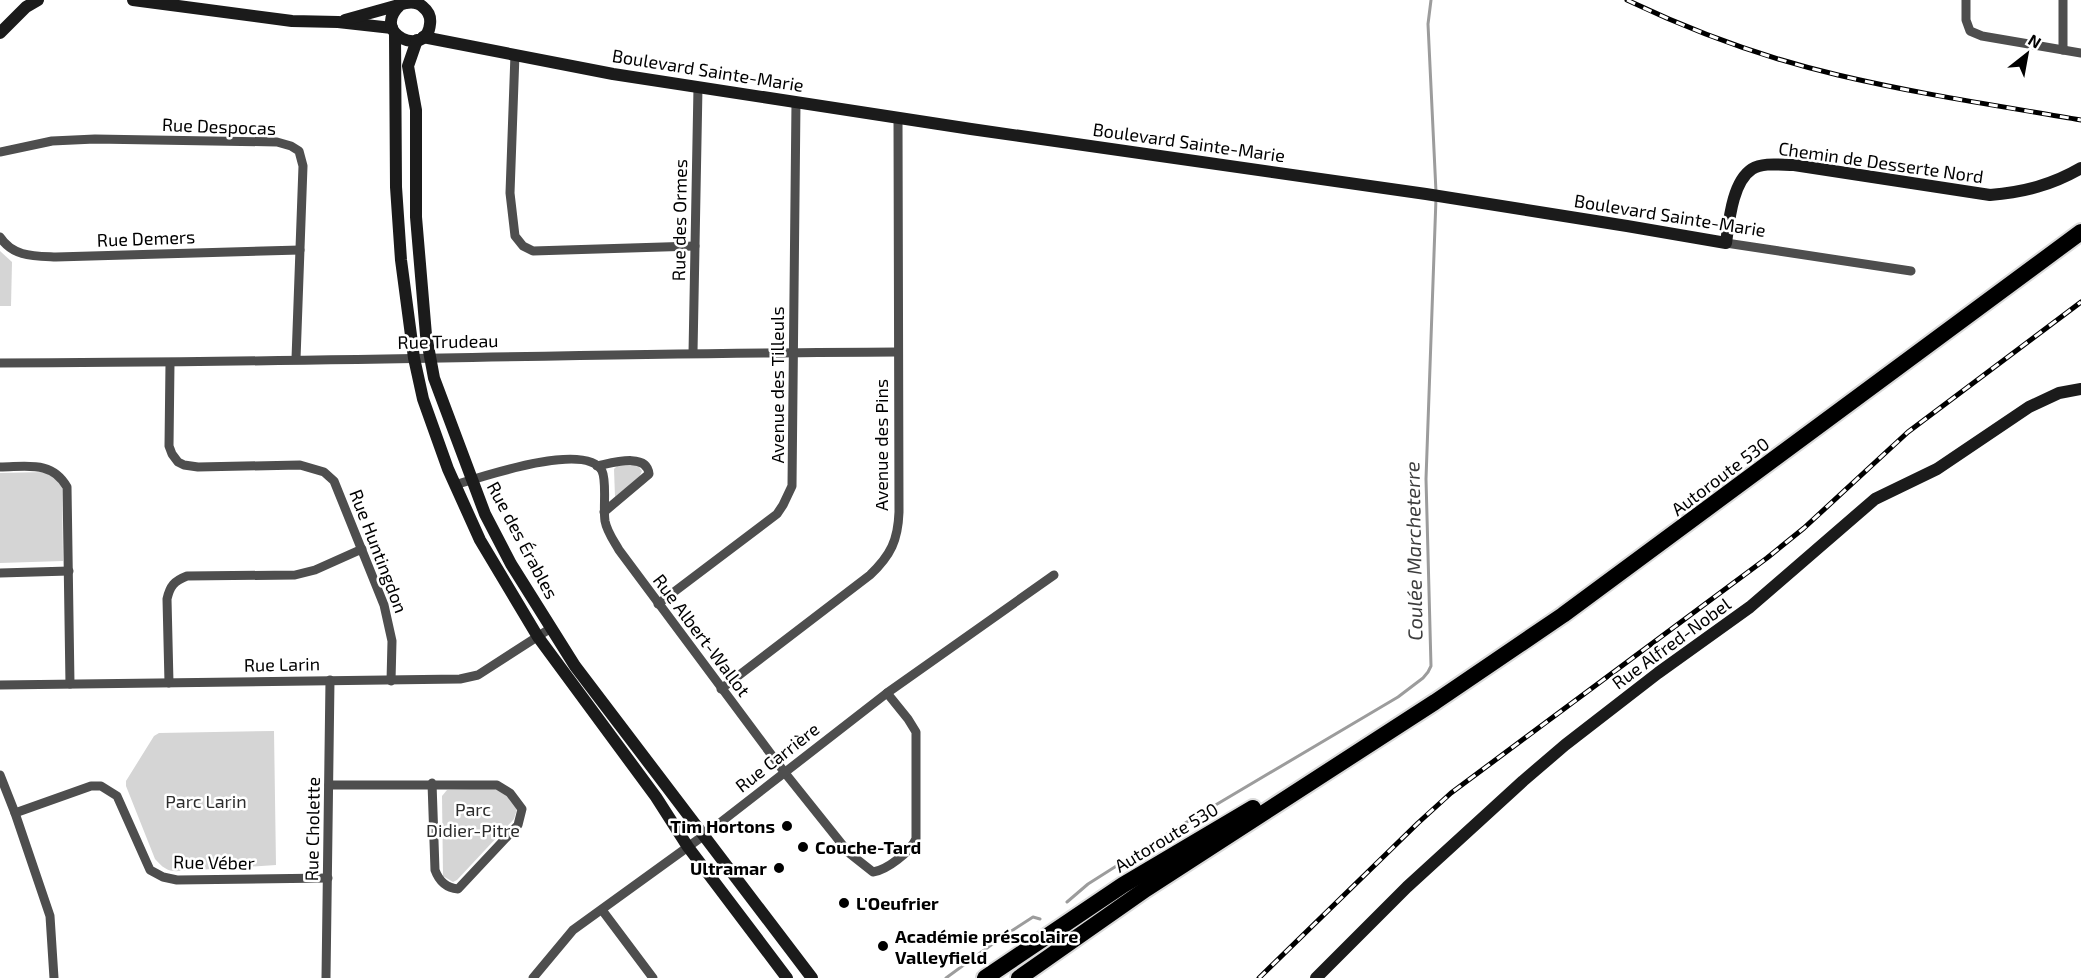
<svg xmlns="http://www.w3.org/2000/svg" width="2081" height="978" viewBox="0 0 2081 978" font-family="'Exo 2',sans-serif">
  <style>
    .green { fill: #d5d5d5 }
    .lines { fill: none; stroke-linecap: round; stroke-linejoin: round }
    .stream { stroke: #9c9c9c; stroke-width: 3 }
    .highway-casing { stroke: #dbdbdb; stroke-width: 20 }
    .street { stroke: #4e4e4e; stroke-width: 9 }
    .secondary { stroke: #1b1b1b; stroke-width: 12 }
    .highway { stroke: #000; stroke-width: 16 }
    .rail-casing { stroke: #000; stroke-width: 5 }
    .rail { stroke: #fff; stroke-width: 3; stroke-dasharray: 9; stroke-linecap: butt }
    .poi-dot { fill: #000; stroke: #fff; stroke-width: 2 }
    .labels { text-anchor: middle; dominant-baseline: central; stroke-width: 5; stroke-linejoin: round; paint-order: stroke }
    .street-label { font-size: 18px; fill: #000; stroke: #fff }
    .park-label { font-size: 18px; fill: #2c2c2c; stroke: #fff }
    .poi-label { font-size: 18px; font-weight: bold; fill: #000; stroke: #fff; text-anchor: start }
    .water-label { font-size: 20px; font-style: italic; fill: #3d3d3d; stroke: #fff }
  </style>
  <rect width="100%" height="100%" fill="#fff"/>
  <g class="green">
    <polygon points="0,251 12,262 11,306 0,306"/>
    <polygon points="632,464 638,466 642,471 639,478 615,497 614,469 617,466"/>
    <polygon points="45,472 59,482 62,488 63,561 0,563 0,473"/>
    <path d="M 274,731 L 276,865 L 180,871 C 168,872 163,868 155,859 L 126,786 L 126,781 L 154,736 L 159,733 Z"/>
    <polygon points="494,788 511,799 517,809 514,819 457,880 453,882 443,876 442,796 447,790"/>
  </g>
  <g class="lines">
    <g class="stream">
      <polyline points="1431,0 1428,24 1436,192"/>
      <polyline points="1067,902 1088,884 1170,832 1398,697 1423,678 1428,672 1431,666 1426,479 1436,198"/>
      <polyline points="946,978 1002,937 1033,917 1040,919"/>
    </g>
    <g class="highway-casing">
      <g id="highway">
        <polyline points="985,978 1123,885 1253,808"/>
        <polyline points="1019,978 1146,889 1435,702 1563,615 2081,232"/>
      </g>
    </g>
    <g class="street">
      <polyline points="1966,0 1966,20 1970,31 1982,36 2081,53"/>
      <polyline points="2063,0 2063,50"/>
      <polyline points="515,54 510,193 515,236 523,246 533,251 695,246"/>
      <polyline points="0,152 52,141 95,139 277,142 291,146 299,151 303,166 296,359"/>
      <path d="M 0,237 C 13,257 34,256 56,257 L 300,250"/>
      <polyline points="1726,243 1911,271"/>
      <polyline points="693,353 698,87"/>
      <path d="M 0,363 C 299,363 598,353 897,352"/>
      <polyline points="170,363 169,446 172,454 178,462 184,465 198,467 300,465 324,472 334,481 384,605 392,641 391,681"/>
      <path d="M 597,466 C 612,463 647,452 649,474 L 604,512"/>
      <path d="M 0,467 C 26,467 52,460 67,487 L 70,684"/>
      <path d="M 455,485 C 481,477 586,441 602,471 C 607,481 603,508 605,521 C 607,532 614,541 619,550 L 785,773 L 849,853 L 873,872 C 887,870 910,852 916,839 L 916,732 L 908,719 L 887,693"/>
      <polyline points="0,573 69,571"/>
      <polyline points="658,604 777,514 783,505 792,486 796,102"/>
      <path d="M 169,683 L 167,599 C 170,586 174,581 187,576 L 295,575 L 315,570 L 362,549"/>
      <polyline points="0,685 460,679 478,675 551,628"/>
      <path d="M 721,689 L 870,575 C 891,555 898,540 899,512 L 898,118"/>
      <polyline points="0,775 15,813 50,916 54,978"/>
      <path d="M 329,785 L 497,785 L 510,793 L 522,809 L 518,825 L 458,889 C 446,888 439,881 435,870 L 432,783"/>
      <polyline points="15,813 91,786 101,786 117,796 150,870 163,877 177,880 328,878"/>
      <polyline points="602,910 653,978"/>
      <polyline points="326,978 330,680"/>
      <polyline points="533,978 573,930 703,836 887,693 1054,575"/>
    </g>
    <g class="secondary">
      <polyline points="133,0 292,21 338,22 392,28"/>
      <path d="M 345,20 L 406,3 C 412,2 418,2 423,7 C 428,11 431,17 430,24 C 427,59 369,34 400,5"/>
      <polyline points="0,33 26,7 38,0"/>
      <polyline points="395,34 396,187 401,260 414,358 423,399 448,469 480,540 538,637 656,797 688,847 787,978"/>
      <path d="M 423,37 L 613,74 L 971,129 L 1426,194 L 1627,226 L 1726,243 C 1729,222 1732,182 1752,169 C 1763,162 1781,165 1794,165 L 1990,195 C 2024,192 2052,185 2081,168"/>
      <polyline points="417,40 408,66 416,110 416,217 426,335 434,378 485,514 511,564 575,666 812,978"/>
      <polyline points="1316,978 1407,887 1523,781 1565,745 1658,673 1750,607 1875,499 1937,469 2029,407 2059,393 2081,389"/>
    </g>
    <use href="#highway" class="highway"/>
    <g class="rail-casing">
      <g id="rail">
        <path d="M 1627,0 C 1694,32 1765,58 1838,75 C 1918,94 2000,106 2081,120"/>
        <polyline points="1259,978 1418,823 1451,793 1767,558 1804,528 1908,432 2081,302"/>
      </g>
    </g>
    <use href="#rail" class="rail"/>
  </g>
  <g class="poi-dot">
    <circle cx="787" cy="826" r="6"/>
    <circle cx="803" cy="847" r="6"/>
    <circle cx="779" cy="868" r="6"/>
    <circle cx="844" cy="903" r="6"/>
    <circle cx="883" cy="946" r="6"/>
  </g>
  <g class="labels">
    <g class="street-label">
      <text transform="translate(708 70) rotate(9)">Boulevard Sainte-Marie</text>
      <text transform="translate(219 126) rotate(2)">Rue Despocas</text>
      <text transform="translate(1189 142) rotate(8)">Boulevard Sainte-Marie</text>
      <text transform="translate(1881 162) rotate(8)">Chemin de Desserte Nord</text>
      <text transform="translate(1670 215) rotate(9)">Boulevard Sainte-Marie</text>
      <text transform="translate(679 220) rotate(-89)">Rue des Ormes</text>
      <text transform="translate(146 238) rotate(-2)">Rue Demers</text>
      <text transform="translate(448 341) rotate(-1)">Rue Trudeau</text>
      <text transform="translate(777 385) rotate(-90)">Avenue des Tilleuls</text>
      <text transform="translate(881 445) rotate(-90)">Avenue des Pins</text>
      <text transform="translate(1720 476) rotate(-37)">Autoroute 530</text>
      <text transform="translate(523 540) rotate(62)">Rue des Érables</text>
      <text transform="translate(379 551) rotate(69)">Rue Huntingdon</text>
      <text transform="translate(702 635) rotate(53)">Rue Albert-Wallot</text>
      <text transform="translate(1671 643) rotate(-36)">Rue Alfred-Nobel</text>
      <text transform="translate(282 664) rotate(-1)">Rue Larin</text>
      <text transform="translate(777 757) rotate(-38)">Rue Carrière</text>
      <text transform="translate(312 829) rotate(-89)">Rue Cholette</text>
      <text transform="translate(1166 837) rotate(-31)">Autoroute 530</text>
      <text transform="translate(214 862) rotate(1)">Rue Véber</text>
    </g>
    <g class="park-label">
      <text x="206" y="801">Parc Larin</text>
      <text x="473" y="809">Parc<tspan x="473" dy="21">Didier-Pitre</tspan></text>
    </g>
    <g class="poi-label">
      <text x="775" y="826" text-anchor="end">Tim Hortons</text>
      <text x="815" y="847">Couche-Tard</text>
      <text x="767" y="868" text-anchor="end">Ultramar</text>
      <text x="856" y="903">L'Oeufrier</text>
      <text x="895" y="936">Académie préscolaire<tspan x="895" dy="21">Valleyfield</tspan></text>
    </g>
    <g class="water-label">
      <text transform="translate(1413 551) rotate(-91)">Coulée Marcheterre</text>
    </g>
  </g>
  <g transform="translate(2027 54) rotate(31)" stroke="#ffffff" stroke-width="4.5" paint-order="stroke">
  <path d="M0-4.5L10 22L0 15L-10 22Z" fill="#000000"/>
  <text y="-9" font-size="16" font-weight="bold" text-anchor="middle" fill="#000000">N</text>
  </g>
</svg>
